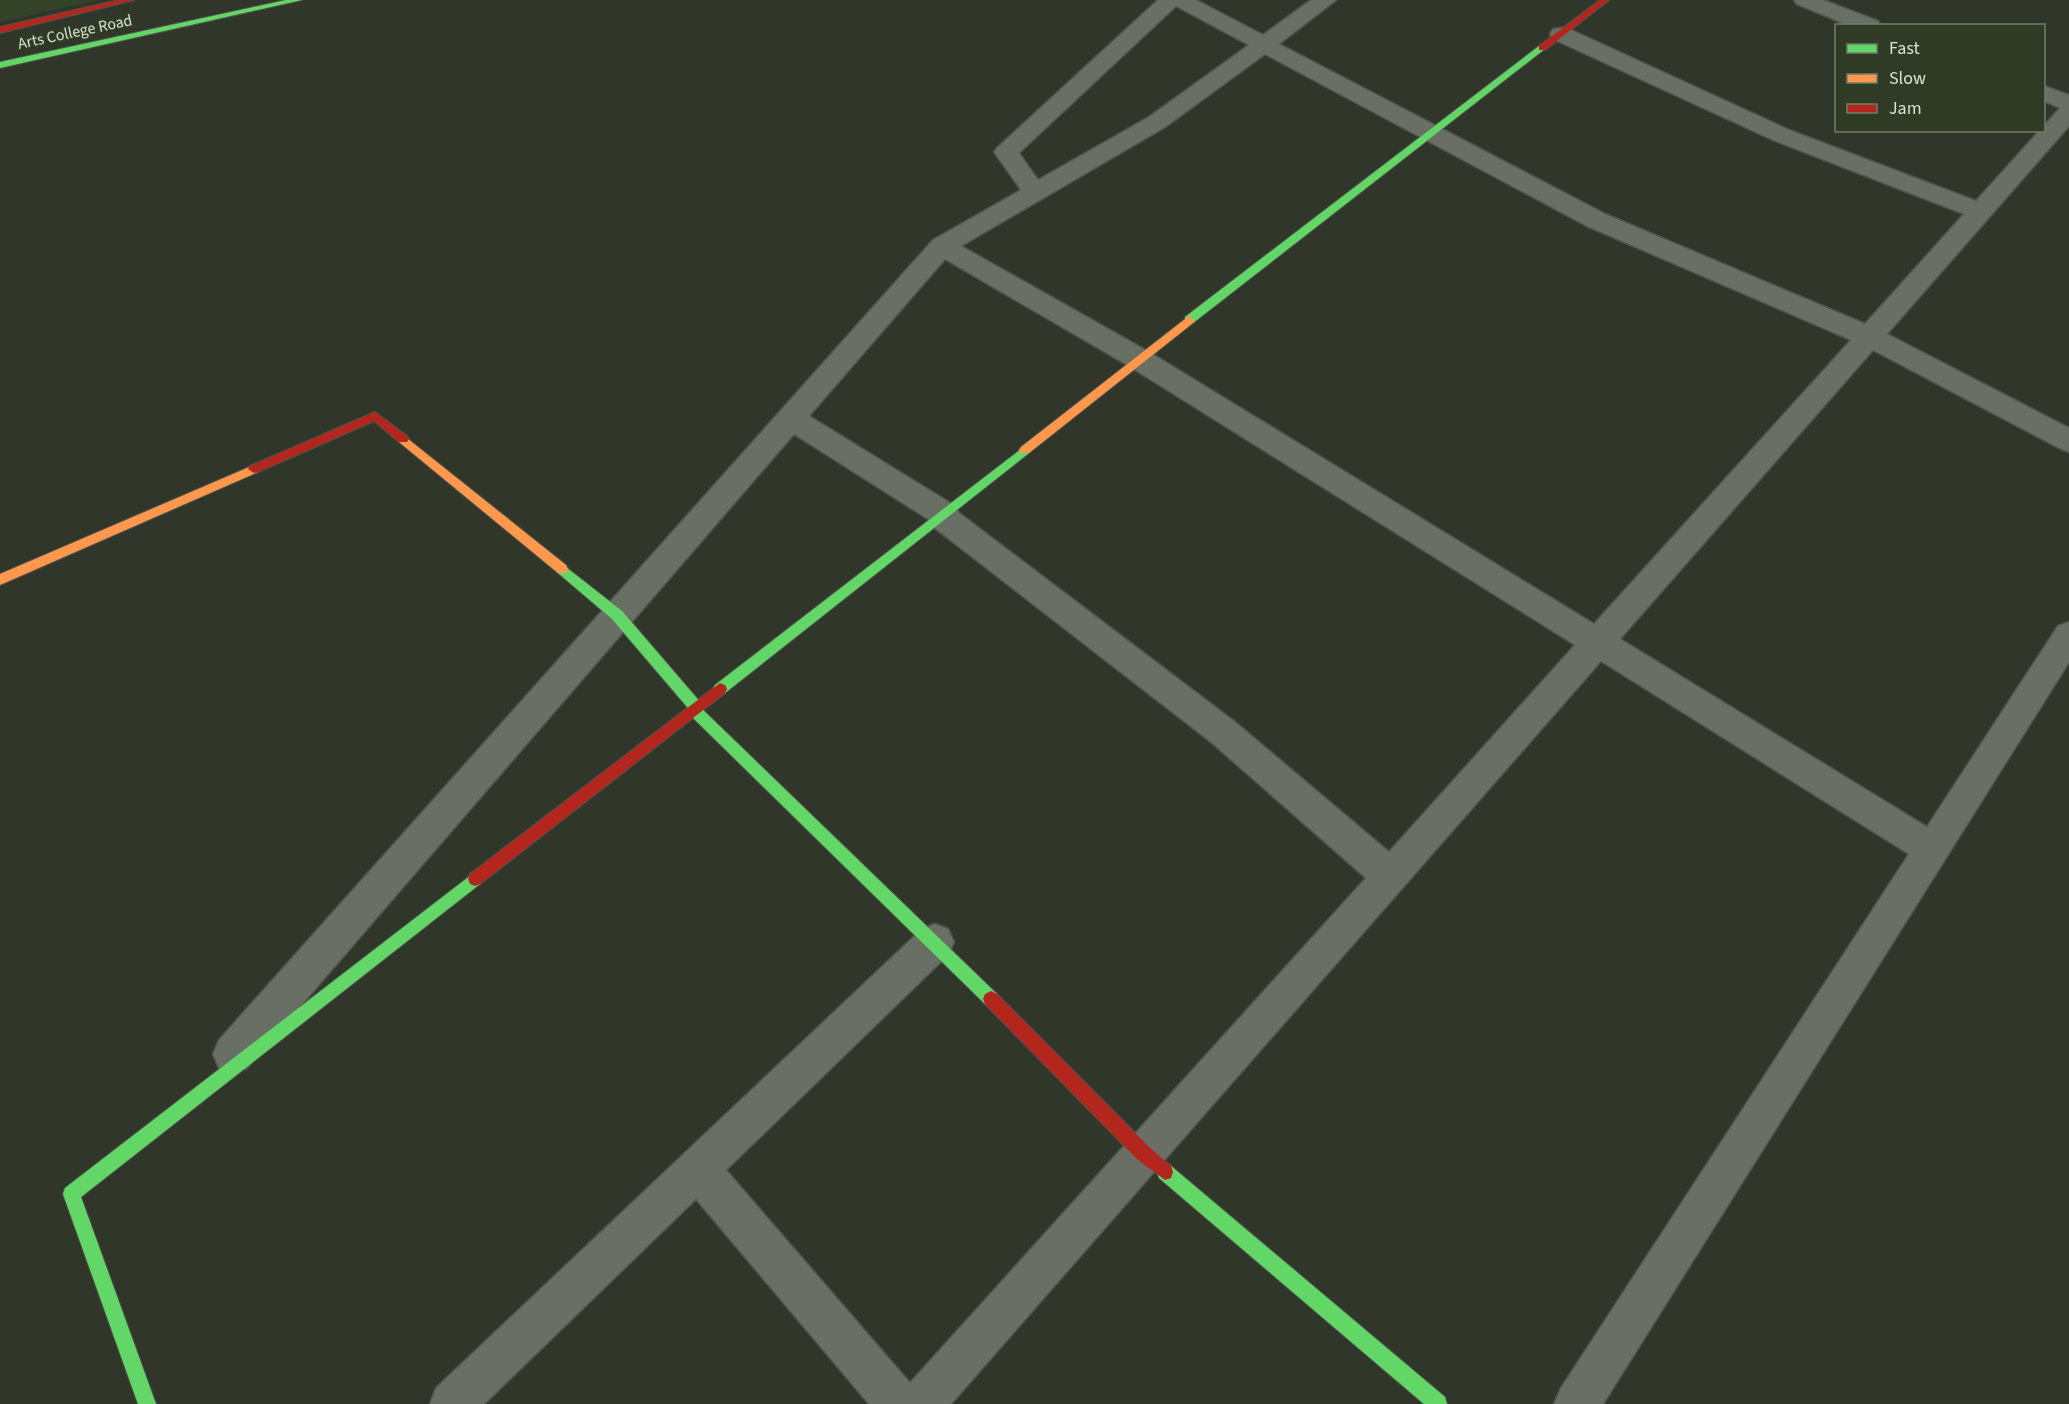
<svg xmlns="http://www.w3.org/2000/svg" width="2069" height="1404" viewBox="0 0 2069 1404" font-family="'Source Sans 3',sans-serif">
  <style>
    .built { fill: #344228 }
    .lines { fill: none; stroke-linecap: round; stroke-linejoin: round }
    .street-casing { stroke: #4e5449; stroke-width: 3 }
    .fast-casing { stroke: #4e5449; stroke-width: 2 }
    .slow-casing { stroke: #4e5449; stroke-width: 2 }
    .jam-casing { stroke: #4e5449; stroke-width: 2 }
    .street { fill: #6a6f66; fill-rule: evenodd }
    .fast { fill: #63d668; fill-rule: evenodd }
    .slow { fill: #ff974d; fill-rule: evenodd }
    .jam { fill: #b3261e; fill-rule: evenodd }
    .labels { text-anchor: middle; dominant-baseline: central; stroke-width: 6; stroke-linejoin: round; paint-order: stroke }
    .far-street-label { font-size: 16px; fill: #d9e1d3; stroke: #2f3b25 }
  </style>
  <rect width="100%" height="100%" fill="#30362a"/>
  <polygon class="built" points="0,0 98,0 0,22"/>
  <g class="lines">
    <g class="street-casing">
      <g id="street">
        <path d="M 1158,0 L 1196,0 L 1263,35 L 1311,0 L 1336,0 L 1279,44 L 1605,214 L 1865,324 L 1964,214 L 1773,140 L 1553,39 L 1550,34 L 1553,29 L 1561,28 L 1569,29 L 1789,130 L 1976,201 L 2040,130 L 2044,130 L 2044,126 L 2060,108 L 2044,101 L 2044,86 L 2069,95 L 2069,126 L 1887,334 L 2069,428 L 2069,452 L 2059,448 L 1873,350 L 1620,639 L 1927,827 L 2058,626 L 2069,622 L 2069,662 L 1603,1404 L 1554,1404 L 1561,1388 L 1909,854 L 1601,661 L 951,1404 L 869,1404 L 696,1199 L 484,1404 L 430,1404 L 436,1388 L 922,929 L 935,924 L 948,929 L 954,942 L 948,955 L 726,1170 L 910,1383 L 1366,878 L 1211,742 L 931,525 L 928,519 L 794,434 L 247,1068 L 233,1074 L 219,1068 L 213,1054 L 219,1040 L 933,240 L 1021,190 L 994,152 L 998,147 ZM 1176,6 L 1249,45 L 1149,117 L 1038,180 L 1019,153 ZM 1265,54 L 1587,226 L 1851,340 L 1594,624 L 1149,352 L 961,246 L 1165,127 ZM 945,259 L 1129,366 L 1575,645 L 1389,852 L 1235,722 L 959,513 L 955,506 L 809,416 Z"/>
        <polygon points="1794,0 1823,0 1878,21 1880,26 1850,26 1797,4"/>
      </g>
    </g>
    <g class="fast-casing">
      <g id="fast">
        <polygon points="286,0 302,0 0,68 0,62"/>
        <polygon points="1539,46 1546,48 1193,323 1185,323 1185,317"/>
        <polygon points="1025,446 1029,447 1031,450 1029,453 725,693 715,693 713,689 715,685"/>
        <polygon points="562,564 622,611 701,703 702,709 997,994 999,999 997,1004 991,1007 985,1004 689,714 688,708 612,619 558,573 556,569 558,565"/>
        <polygon points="475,872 480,874 482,879 480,884 81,1197 156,1404 138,1404 63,1194 65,1188"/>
        <polygon points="1165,1164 1171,1166 1445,1397 1447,1404 1424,1404 1159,1178 1157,1172 1159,1166"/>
      </g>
    </g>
    <g class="slow-casing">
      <g id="slow">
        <polygon points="1189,316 1194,320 1193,323 1029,453 1021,453 1019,450 1021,447"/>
        <polygon points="403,435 566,565 568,569 566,573 558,573 399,442 397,439 399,436"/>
        <polygon points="254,465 258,466 260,469 258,472 0,585 0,574"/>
      </g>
    </g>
    <g class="jam-casing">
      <g id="jam">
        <polygon points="119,0 134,0 0,33 0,27"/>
        <polygon points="1600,0 1609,0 1545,50 1539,50 1539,46"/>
        <polygon points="375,412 407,436 409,439 407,442 399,442 374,421 258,472 254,473 248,469 250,466"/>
        <polygon points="720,683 725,685 727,689 725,693 480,884 475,886 470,884 468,879 470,874"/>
        <polygon points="991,991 997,994 1150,1148 1171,1166 1173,1172 1171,1178 1165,1180 1138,1160 985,1004 983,999 985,994"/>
      </g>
    </g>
    <use href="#street" class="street"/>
    <use href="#fast" class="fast"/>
    <use href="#slow" class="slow"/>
    <use href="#jam" class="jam"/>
  </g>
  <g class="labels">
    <g class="far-street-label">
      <text transform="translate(75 32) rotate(-12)">Arts College Road</text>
    </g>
  </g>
  <rect x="1835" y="24" width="210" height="108" fill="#2f3b25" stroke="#737d6b" stroke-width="1.5"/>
  <rect x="1847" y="44" width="30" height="9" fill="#63d668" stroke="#737d6b" stroke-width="1.5"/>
  <text x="1889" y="54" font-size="18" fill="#d9e1d3">Fast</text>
  <rect x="1847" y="74" width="30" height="9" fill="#ff974d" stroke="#737d6b" stroke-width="1.5"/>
  <text x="1889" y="84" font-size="18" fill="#d9e1d3">Slow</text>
  <rect x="1847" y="104" width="30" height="9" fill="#b3261e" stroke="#737d6b" stroke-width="1.5"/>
  <text x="1889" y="114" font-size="18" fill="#d9e1d3">Jam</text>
</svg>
